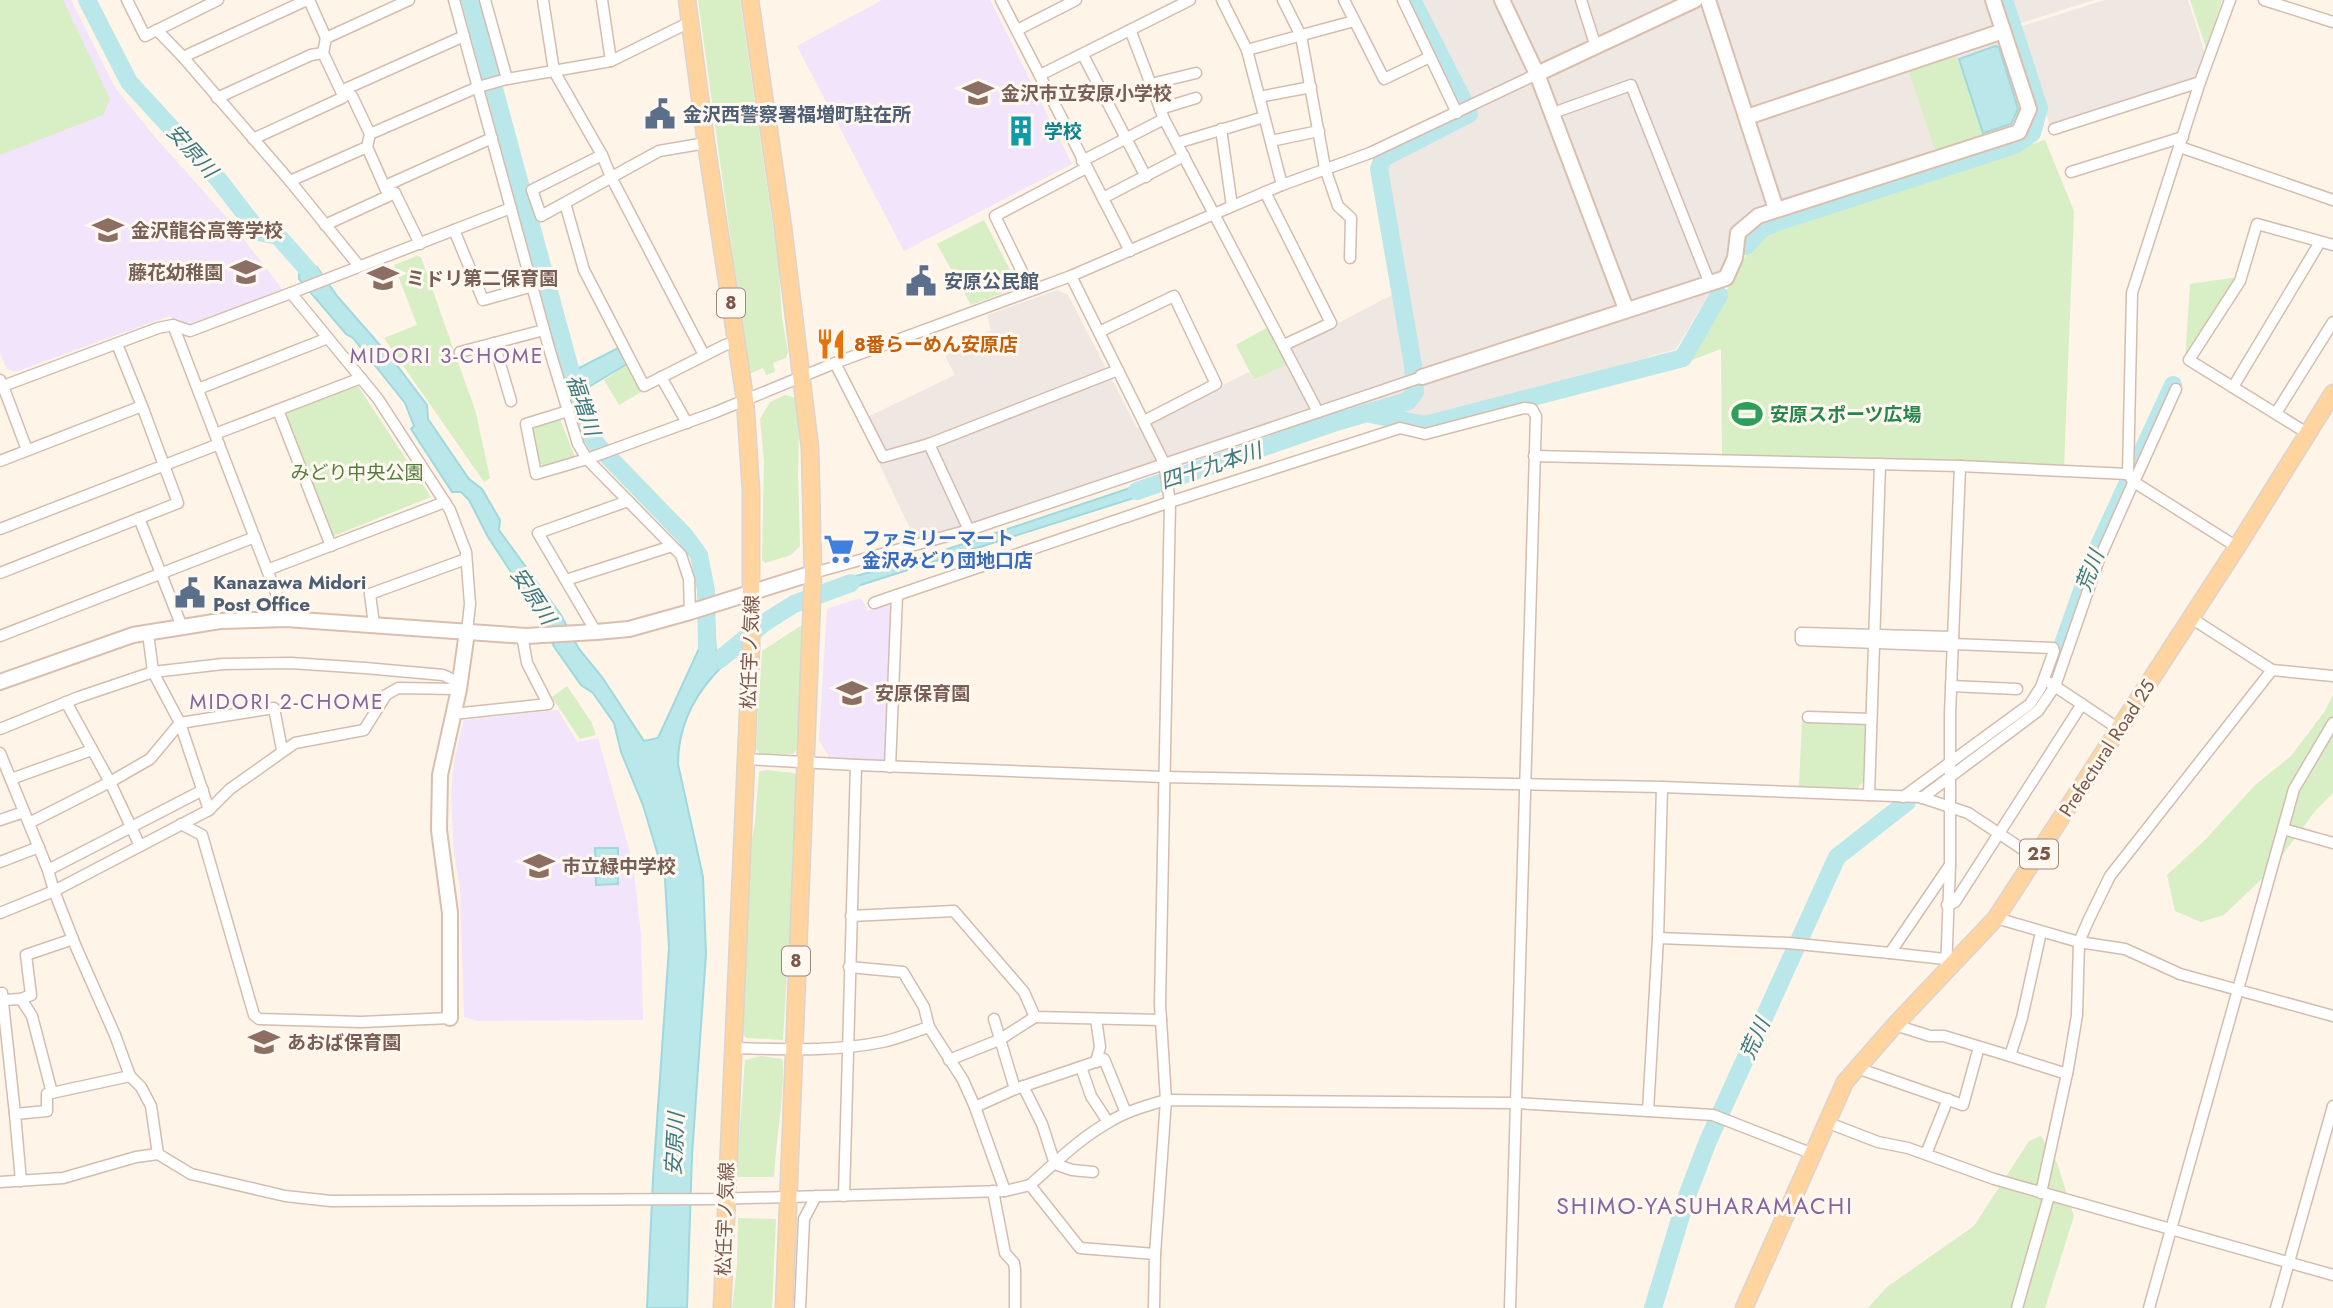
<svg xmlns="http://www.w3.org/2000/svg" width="2333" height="1308" viewBox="0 0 2333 1308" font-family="Jost,'Noto Sans JP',sans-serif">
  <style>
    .industrial { fill: #efe7e1 }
    .education { fill: #f1e4fb }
    .green { fill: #d8eec4 }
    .water { fill: #bae7ea; stroke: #9fd8dd; stroke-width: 2 }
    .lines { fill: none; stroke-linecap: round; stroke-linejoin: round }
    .river { stroke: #bae7ea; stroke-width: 18 }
    .street-casing { stroke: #d4bdaf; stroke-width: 13 }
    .secondary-casing { stroke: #dabeae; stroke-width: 18 }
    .primary-casing { stroke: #ddd3cf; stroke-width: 19 }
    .street { stroke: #fff; stroke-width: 10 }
    .secondary { stroke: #fff; stroke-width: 14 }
    .primary { stroke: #ffd49e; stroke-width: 16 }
    .labels { text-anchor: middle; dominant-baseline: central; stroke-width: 6; stroke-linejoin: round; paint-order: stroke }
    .shield { fill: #fff8f0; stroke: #a3877a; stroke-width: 2 }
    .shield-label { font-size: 18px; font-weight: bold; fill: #7b5748 }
    .education-label { font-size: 19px; font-weight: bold; fill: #785e54; stroke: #fff8f0; text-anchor: start }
    .service-label { font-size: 19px; font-weight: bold; fill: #4e5e75; stroke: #fff8f0; text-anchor: start }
    .culture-label { font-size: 19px; font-weight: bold; fill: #0d838f; stroke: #fff8f0; text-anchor: start }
    .food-label { font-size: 19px; font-weight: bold; fill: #c56008; stroke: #fff8f0; text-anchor: start }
    .leisure-label { font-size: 19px; font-weight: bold; fill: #27864d; stroke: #fff8f0; text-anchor: start }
    .park-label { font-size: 19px; fill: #537c3c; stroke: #fff8f0 }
    .shop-label { font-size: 19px; font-weight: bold; fill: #366cbe; stroke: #fff8f0; text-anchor: start }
    .street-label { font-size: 19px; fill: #7b5748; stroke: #fff8f0 }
    .water-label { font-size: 21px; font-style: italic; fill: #3a7b82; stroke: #fff8f0 }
    .neighbourhood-label { font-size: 21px; letter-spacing: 2px; fill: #87649f; stroke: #fff8f0 }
    .quarter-label { font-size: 23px; letter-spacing: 2px; fill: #87649f; stroke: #fff8f0 }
  </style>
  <rect width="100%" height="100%" fill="#fef4e8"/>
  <g class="industrial">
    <polygon points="1401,0 2094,0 1999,30 2023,106 2021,115 2013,129 1763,211 1731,254 1722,273 1676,349 1426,421 1328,404 952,531 915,539 859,421 955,375 945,356 991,330 987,315 1057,290 1068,295 1137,428 1249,372 1254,381 1293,359 1290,348 1394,294 1376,164 1378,159 1384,155 1457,117"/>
    <polygon points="2105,0 2188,0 2205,53 2194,79 2050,126 2019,27"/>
  </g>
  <g class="education">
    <polygon points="0,0 71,0 116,89 155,137 229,220 283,290 190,327 169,316 15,372 7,369 0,354"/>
    <polygon points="882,0 990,0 1072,164 904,251 797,46"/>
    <polygon points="860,598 865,604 867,611 890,604 888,756 883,761 831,760 819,740 827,609"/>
    <polygon points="558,710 577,742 598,738 633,863 641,935 643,1020 477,1021 464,1017 460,887 454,854 451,795 455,756 464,720"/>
  </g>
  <g class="green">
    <polygon points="0,0 63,0 110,99 103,115 0,155"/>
    <polygon points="698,0 740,0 779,267 782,318 788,352 786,358 773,363 775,372 766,375 763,368 749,374"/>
    <polygon points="2190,0 2222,0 2206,48"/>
    <polygon points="1956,54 1984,138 1936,153 1908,69"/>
    <polygon points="2045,140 2074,211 2064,468 1722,456 1721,349 1687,362 1750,248 1761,232"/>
    <polygon points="984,220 1016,281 1011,290 971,305 937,244"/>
    <polygon points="417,256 421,257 476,413 490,478 484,482 384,338 417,325 394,265"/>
    <polygon points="2237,277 2185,361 2190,284"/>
    <polygon points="1268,327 1287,364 1254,380 1236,345"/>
    <polygon points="627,365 641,392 619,405 604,380"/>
    <polygon points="358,386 431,497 331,537 285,416 289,411"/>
    <polygon points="785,395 796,398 799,426 798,476 800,546 791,555 765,563 762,560 764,461 760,419 770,402"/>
    <polygon points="556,418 560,419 575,457 546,467 540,463 533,431 535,426"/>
    <polygon points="802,625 798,748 793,754 760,754 756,749 762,651"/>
    <polygon points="567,686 592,723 596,735 580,739 552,697"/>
    <polygon points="2333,695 2333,793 2316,810 2271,870 2224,915 2201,922 2175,911 2167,875 2206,839 2255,785 2291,756 2325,711"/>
    <polygon points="1802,719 1866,721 1863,782 1858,788 1799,786"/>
    <polygon points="766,770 793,773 799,775 783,1040 746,1038 743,1034 748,865 755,821 759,772"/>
    <path d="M 761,1056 L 782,1059 L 783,1063 C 784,1101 776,1139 774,1177 L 736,1177 L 745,1060 Z"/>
    <polygon points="2041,1136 2057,1163 2074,1216 2045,1308 1868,1308 1887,1287 1974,1226 2029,1141"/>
    <polygon points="738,1218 776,1219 772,1308 732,1308 737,1266"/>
  </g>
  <g class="water">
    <polygon points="1995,46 1999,47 2018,109 2011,124 1983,133 1959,59"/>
    <path d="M 317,267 L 337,296 L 392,359 L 427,405 L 428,419 L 469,479 L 482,489 L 500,520 L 499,530 L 561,615 L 579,649 L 602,677 L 644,741 L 658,738 L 708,629 L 704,624 L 714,619 L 716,652 L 721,653 L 732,642 L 737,646 C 731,658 722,666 713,676 C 691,701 678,731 678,764 L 703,877 L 706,954 L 692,1155 L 687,1308 L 647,1308 L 653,1179 L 669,948 L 665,879 L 643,805 L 621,752 L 614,723 L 593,693 L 581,685 L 555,648 L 528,598 L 488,537 L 469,500 L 461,492 L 452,492 L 411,429 L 414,426 L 405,403 L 353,338 L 346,334 L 299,279 L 299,274 Z"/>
    <polygon points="618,348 627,364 582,391 577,369"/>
    <polygon points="1160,478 1159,490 826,596 834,582 921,558"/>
    <polygon points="801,596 804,605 765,628 761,621 762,618"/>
    <polygon points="595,848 618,848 618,884 596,885"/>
  </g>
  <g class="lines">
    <g class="river">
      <polyline points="87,0 129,82 218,179 259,232 278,236 309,271 320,289"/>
      <polyline points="470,0 586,428 598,446 685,536 699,555 706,590 707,647"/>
      <polyline points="1412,0 1464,102"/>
      <polyline points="1746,246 1761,229 1774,223 2015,145 2032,133 2039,108 2004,0"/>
      <polyline points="1370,414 1425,425 1683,358 1719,295"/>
      <polyline points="1137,491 1336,422 1408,401 1415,392 1413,365 1379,169 1383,158 1469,114"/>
      <polyline points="719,660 764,623 794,604 851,583"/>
      <polyline points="1955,765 2035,708 2048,686 2095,554 2173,385"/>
      <polyline points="1925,789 1946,773"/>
      <polyline points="1653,1308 1687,1196 1708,1141 1837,857 1907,802"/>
    </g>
    <g class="street-casing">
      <g id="street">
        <polyline points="127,0 145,36 218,0"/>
        <polyline points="307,0 183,57 290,181 359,266"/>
        <polyline points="309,0 326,38 323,53 341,91 352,96 370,134 367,147 386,190 395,193 420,244"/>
        <polyline points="454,0 549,348 578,444 587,459 716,412 835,363 883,457 929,444 969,530"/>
        <polyline points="485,0 507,79 611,61 690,22"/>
        <polyline points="543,0 554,71 602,155 611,177 704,355"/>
        <polyline points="602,0 611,61"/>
        <polyline points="1001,0 1130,251"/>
        <polyline points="1222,0 1247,50 1354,21"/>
        <polyline points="1283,0 1301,36 1325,168 1338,206 1351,218 1350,258"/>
        <polyline points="1344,0 1384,79 1430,57"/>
        <polyline points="1403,0 1457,113"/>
        <polyline points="1581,0 1596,47"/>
        <polyline points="2230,0 2200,82 2132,293 2128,474 2134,482 2237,547"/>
        <polyline points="2264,0 2333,22"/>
        <polyline points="157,30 183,57"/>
        <polyline points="1017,30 1076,0"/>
        <polyline points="326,38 409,0"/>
        <polyline points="1247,50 1282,185"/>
        <polyline points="1083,55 1146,177"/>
        <polyline points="1040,75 1190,0"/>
        <polyline points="1151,84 1196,73"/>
        <polyline points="341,91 464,36"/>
        <polyline points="1259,97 1311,87"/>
        <polyline points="217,98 311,55 323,53"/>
        <polyline points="1160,109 1196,98"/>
        <polyline points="1553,113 1631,85 1710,284"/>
        <polyline points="1221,129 1232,206"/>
        <polyline points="2054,129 2200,82"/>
        <polyline points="370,134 478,87 507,79"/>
        <polyline points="253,139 342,98 347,94"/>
        <polyline points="1271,141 1319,131"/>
        <polyline points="1177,143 1264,117"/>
        <polyline points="2180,147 2333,200"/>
        <polyline points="602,155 532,190 541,216 659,151 706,143"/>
        <polyline points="1082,161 1164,119"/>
        <polyline points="2071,172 2183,137"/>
        <polyline points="290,181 367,147"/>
        <polyline points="385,186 492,138"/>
        <polyline points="1265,192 1331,323 1284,345"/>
        <polyline points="1103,198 1184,156"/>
        <polyline points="565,203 584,270 644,386 725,345 737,342"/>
        <polyline points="325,225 395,193"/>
        <polyline points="454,230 483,300 533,286"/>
        <polyline points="1071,276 1214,214 1164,119 1131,32"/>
        <polyline points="1031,290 995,216 1086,168"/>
        <polyline points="291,293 511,208"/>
        <polyline points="173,325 286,619"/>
        <polyline points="1099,332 1174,296 1216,384 1144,421"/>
        <polyline points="494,343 511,401"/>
        <polyline points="460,352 544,330"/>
        <polyline points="835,363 1071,276 1164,463 1170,502 1160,1004 1166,1100 1155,1254"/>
        <polyline points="661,377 687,423"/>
        <polyline points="0,380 3,386 158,328 173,325 190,331 291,293 378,399 450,510 466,552 470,604 467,632"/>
        <polyline points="0,387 3,386 27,450"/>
        <polyline points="2233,387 2320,242"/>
        <polyline points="198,389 328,338"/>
        <polyline points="278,410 331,546"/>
        <polyline points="568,411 526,424 536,474 587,459 681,555 689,579 690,612"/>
        <polyline points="1318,412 1214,214 1282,185 1370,153 1537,74"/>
        <polyline points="2276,413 2333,322"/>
        <polyline points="2307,433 2189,360 2240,281 2257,224 2333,245"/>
        <polyline points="215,434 361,378"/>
        <polyline points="929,444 1118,370"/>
        <polyline points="1534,456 1960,466 2128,474"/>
        <polyline points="0,461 142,406 117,344"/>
        <polyline points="2134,482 2176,389"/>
        <polyline points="139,518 182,627"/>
        <polyline points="0,529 219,444"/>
        <polyline points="267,570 445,502"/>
        <polyline points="0,573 178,503 142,406"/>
        <polyline points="813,573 969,530 1422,377"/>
        <polyline points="566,580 672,546"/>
        <polyline points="874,603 897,595"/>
        <polyline points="2191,618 2272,670 2333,676"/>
        <polyline points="374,625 370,594 466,559"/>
        <polyline points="596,632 538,533 628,501"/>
        <polyline points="148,633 153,672 180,723 209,810"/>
        <polyline points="0,636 255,537"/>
        <polyline points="1953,646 1801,640 1801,633 1953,637"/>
        <polyline points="2050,683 2119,729"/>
        <polyline points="1951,686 2017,689"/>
        <polyline points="66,702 110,782 140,846"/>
        <polyline points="453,714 548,704 527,663 522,635"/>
        <polyline points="1808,717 1871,719"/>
        <polyline points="0,729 79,697 153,672 223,664 291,663 365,668 443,675 460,683"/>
        <polyline points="0,753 48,870 54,891 76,947 115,1035 130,1076 141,1087 151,1106 158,1154"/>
        <polyline points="746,759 856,765 844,1196"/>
        <polyline points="856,765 1164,777 1662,787 1920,797 1968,813 2036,858"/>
        <polyline points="890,767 897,595 1170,502 1400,428 1425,434 1524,408 1532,409 1536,416 1510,1308"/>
        <polyline points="11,779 92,750"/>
        <polyline points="1869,795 1880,464"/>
        <polyline points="1903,797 2030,704 2041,687 2054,651 2053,648 1953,644"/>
        <polyline points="1922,798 2038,711 2055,686 2098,562 2134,481"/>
        <polyline points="0,820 24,812"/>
        <polyline points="29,823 110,782 150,759 180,723 274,708 282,750"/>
        <polyline points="181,824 202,835 254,1015 259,1019 361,1022 450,1018"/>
        <polyline points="2283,829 2333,843"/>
        <polyline points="0,862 39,847"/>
        <polyline points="48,870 203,790"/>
        <polyline points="1947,905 1955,902 2082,704"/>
        <polyline points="0,913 54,891 209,810 230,789 295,743 364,730 386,695 398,688 459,689"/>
        <polyline points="851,916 954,911 1024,992 1035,1017 1161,1020"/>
        <polyline points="1996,918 2079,942 2125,949 2180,974 2333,1016"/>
        <polyline points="1658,938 1788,943 1890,953"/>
        <polyline points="1945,959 1890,953 1950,865"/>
        <polyline points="849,967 903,972 924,1007 929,1027"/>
        <polyline points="1946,971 1950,865 1950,714 1960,466"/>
        <polyline points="0,993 2,993 15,1114"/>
        <polyline points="21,999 31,995 26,955 73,939"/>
        <polyline points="3,1000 21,999 32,1016 52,1093"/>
        <polyline points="994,1019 1015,1089"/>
        <polyline points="1096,1019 1100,1047 1096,1062"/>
        <polyline points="1895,1025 1930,1036 1944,1036 2010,1056 2022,1018 2041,932"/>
        <path d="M 733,1048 C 782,1049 833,1052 882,1042 C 897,1039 913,1032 929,1027 L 963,1080 L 975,1107 L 1005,1191"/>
        <polyline points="2010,1056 2067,1074"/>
        <polyline points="949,1060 999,1040 1035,1017"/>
        <polyline points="1081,1067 1091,1096 1108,1122"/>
        <polyline points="1857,1068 1963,1105 1979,1047"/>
        <polyline points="1023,1086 1042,1124 1055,1164 1072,1170 1093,1172"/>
        <polyline points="975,1107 1015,1089 1104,1059 1126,1113"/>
        <polyline points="1648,1111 1713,1115 1813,1154"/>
        <polyline points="1826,1122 1878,1142 1908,1148 1994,1179 2333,1275"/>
        <polyline points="1926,1154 1948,1099"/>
        <polyline points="21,1181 15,1114 47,1111 47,1094 130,1076"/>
        <polyline points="0,1182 63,1178 136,1157 158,1154 191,1174 285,1196 331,1201 713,1199 1005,1191 1030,1185 1080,1248 1155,1254 1154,1308"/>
        <path d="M 1030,1185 C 1055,1163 1080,1138 1109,1122 C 1127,1111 1146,1106 1166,1100 L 1516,1103 L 1648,1111 L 1658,938 L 1662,787"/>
        <polyline points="993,1191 1005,1253 1014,1263 1015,1270 1015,1308"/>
        <polyline points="2041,1193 2068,1069 2077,1015 2079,942 2089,919 2110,876 2272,670"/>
        <polyline points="800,1308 804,1219 816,1196"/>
        <polyline points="2017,1308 2049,1196"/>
        <polyline points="2149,1308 2294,789 2333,723"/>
        <polyline points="2276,1308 2333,1106"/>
      </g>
    </g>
    <g class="secondary-casing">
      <g id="secondary">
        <polyline points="1502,0 1537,74 1626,309"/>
        <polyline points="1708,0 1776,209"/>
        <polyline points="1537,74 1695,0"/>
        <polyline points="1747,117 2003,31"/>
        <polyline points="1422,377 1726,278 1735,258 1738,233 1758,216 2019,132 2029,109 1993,0"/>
        <polyline points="0,682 133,635 220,621 286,619 526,636 596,632 629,629 690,612 813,573"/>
        <polyline points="450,1018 450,913 439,830 440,775 459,689 467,632"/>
      </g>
    </g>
    <g class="primary-casing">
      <g id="primary">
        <polyline points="687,0 706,143 745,399 751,491 751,646 722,1308"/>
        <polyline points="750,0 783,227 810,448 813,573 784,1308"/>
        <polyline points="1744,1308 1845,1082 1895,1025 1996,918 2237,547 2333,393"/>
      </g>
    </g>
    <use href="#street" class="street"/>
    <use href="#secondary" class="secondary"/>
    <use href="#primary" class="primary"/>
  </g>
  <defs>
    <g id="school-bare" transform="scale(2.415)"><path d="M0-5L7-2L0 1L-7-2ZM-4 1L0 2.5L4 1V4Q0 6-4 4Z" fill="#8d6e63" stroke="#fff8f0" stroke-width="2.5" paint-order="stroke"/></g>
    <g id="civic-bare" transform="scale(2.415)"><path d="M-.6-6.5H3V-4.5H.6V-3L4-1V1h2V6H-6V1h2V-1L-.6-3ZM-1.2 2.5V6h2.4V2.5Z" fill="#5c6f8a" stroke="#fff8f0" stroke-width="2.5" paint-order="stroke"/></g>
    <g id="building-bare" transform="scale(2.415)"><path d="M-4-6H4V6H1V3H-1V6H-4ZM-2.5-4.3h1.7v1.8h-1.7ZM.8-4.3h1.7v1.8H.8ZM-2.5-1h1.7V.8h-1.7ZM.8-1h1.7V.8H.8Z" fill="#0f9aa8" stroke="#fff8f0" stroke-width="2.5" paint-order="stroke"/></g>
    <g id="restaurant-bare" transform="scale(2.415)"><path d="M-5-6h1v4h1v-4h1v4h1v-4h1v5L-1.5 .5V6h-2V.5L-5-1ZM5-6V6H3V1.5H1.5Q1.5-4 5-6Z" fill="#e8710a" stroke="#fff8f0" stroke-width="2.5" paint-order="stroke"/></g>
    <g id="stadium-bare" transform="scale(2.415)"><path d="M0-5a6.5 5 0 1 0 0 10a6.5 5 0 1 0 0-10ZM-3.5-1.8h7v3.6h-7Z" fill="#2e9e5b" stroke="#fff8f0" stroke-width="2.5" paint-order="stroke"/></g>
    <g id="supermarket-bare" transform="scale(2.415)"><path d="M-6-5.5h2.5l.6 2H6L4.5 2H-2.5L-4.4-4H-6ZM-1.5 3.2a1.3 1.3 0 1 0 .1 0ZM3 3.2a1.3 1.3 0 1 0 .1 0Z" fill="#3f7fe0" stroke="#fff8f0" stroke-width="2.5" paint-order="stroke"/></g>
  </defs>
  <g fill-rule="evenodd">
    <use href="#school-bare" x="978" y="93"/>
    <use href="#civic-bare" x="660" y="114"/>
    <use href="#building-bare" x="1021" y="131"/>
    <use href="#school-bare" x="108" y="230"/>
    <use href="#school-bare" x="246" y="272"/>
    <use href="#school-bare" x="383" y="278"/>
    <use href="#civic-bare" x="921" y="281"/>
    <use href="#restaurant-bare" x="831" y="344"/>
    <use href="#stadium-bare" x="1747" y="414"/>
    <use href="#supermarket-bare" x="839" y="549"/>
    <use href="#civic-bare" x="190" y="593"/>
    <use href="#school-bare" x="852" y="693"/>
    <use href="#school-bare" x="539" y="866"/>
    <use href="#school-bare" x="264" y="1042"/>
  </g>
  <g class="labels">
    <g class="shield">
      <rect x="717" y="288.5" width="28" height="29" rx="5"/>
      <rect x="2020" y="839.5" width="38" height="29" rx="5"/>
      <rect x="782" y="946.5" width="28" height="29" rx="5"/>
    </g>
    <g class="shield-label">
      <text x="731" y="303">8</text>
      <text x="2039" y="854">25</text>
      <text x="796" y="961">8</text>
    </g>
    <g class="education-label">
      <text x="1001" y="93">金沢市立安原小学校</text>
      <text x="131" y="230">金沢龍谷高等学校</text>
      <text x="223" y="272" text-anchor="end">藤花幼稚園</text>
      <text x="406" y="278">ミドリ第二保育園</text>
      <text x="875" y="693">安原保育園</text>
      <text x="562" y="866">市立緑中学校</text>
      <text x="287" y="1042">あおば保育園</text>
    </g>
    <g class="service-label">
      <text x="683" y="114">金沢西警察署福増町駐在所</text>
      <text x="944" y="281">安原公民館</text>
      <text x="213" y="582">Kanazawa Midori<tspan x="213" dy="22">Post Office</tspan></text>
    </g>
    <g class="culture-label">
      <text x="1044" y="131">学校</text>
    </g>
    <g class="food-label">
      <text x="854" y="344">8番らーめん安原店</text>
    </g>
    <g class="leisure-label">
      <text x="1770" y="414">安原スポーツ広場</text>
    </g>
    <g class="park-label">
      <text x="357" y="472">みどり中央公園</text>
    </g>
    <g class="shop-label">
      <text x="862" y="538">ファミリーマート<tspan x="862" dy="22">金沢みどり団地口店</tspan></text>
    </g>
    <g class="street-label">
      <text transform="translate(750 652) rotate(-88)">松任宇ノ気線</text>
      <text transform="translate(2107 748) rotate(-57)">Prefectural Road 25</text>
      <text transform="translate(725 1219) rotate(-88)">松任宇ノ気線</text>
    </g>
    <g class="water-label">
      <text transform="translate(192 151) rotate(48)">安原川</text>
      <text transform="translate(583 405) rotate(71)">福増川</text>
      <text transform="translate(1211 466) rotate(-18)">四十九本川</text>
      <text transform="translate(2090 571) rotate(-69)">荒川</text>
      <text transform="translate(533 596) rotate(57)">安原川</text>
      <text transform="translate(1755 1039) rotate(-66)">荒川</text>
      <text transform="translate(675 1144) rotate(-87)">安原川</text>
    </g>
    <g class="neighbourhood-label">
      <text x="447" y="356">MIDORI 3-CHOME</text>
      <text x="287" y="702">MIDORI 2-CHOME</text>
    </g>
    <g class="quarter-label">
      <text x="1705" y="1206">SHIMO-YASUHARAMACHI</text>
    </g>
  </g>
</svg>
